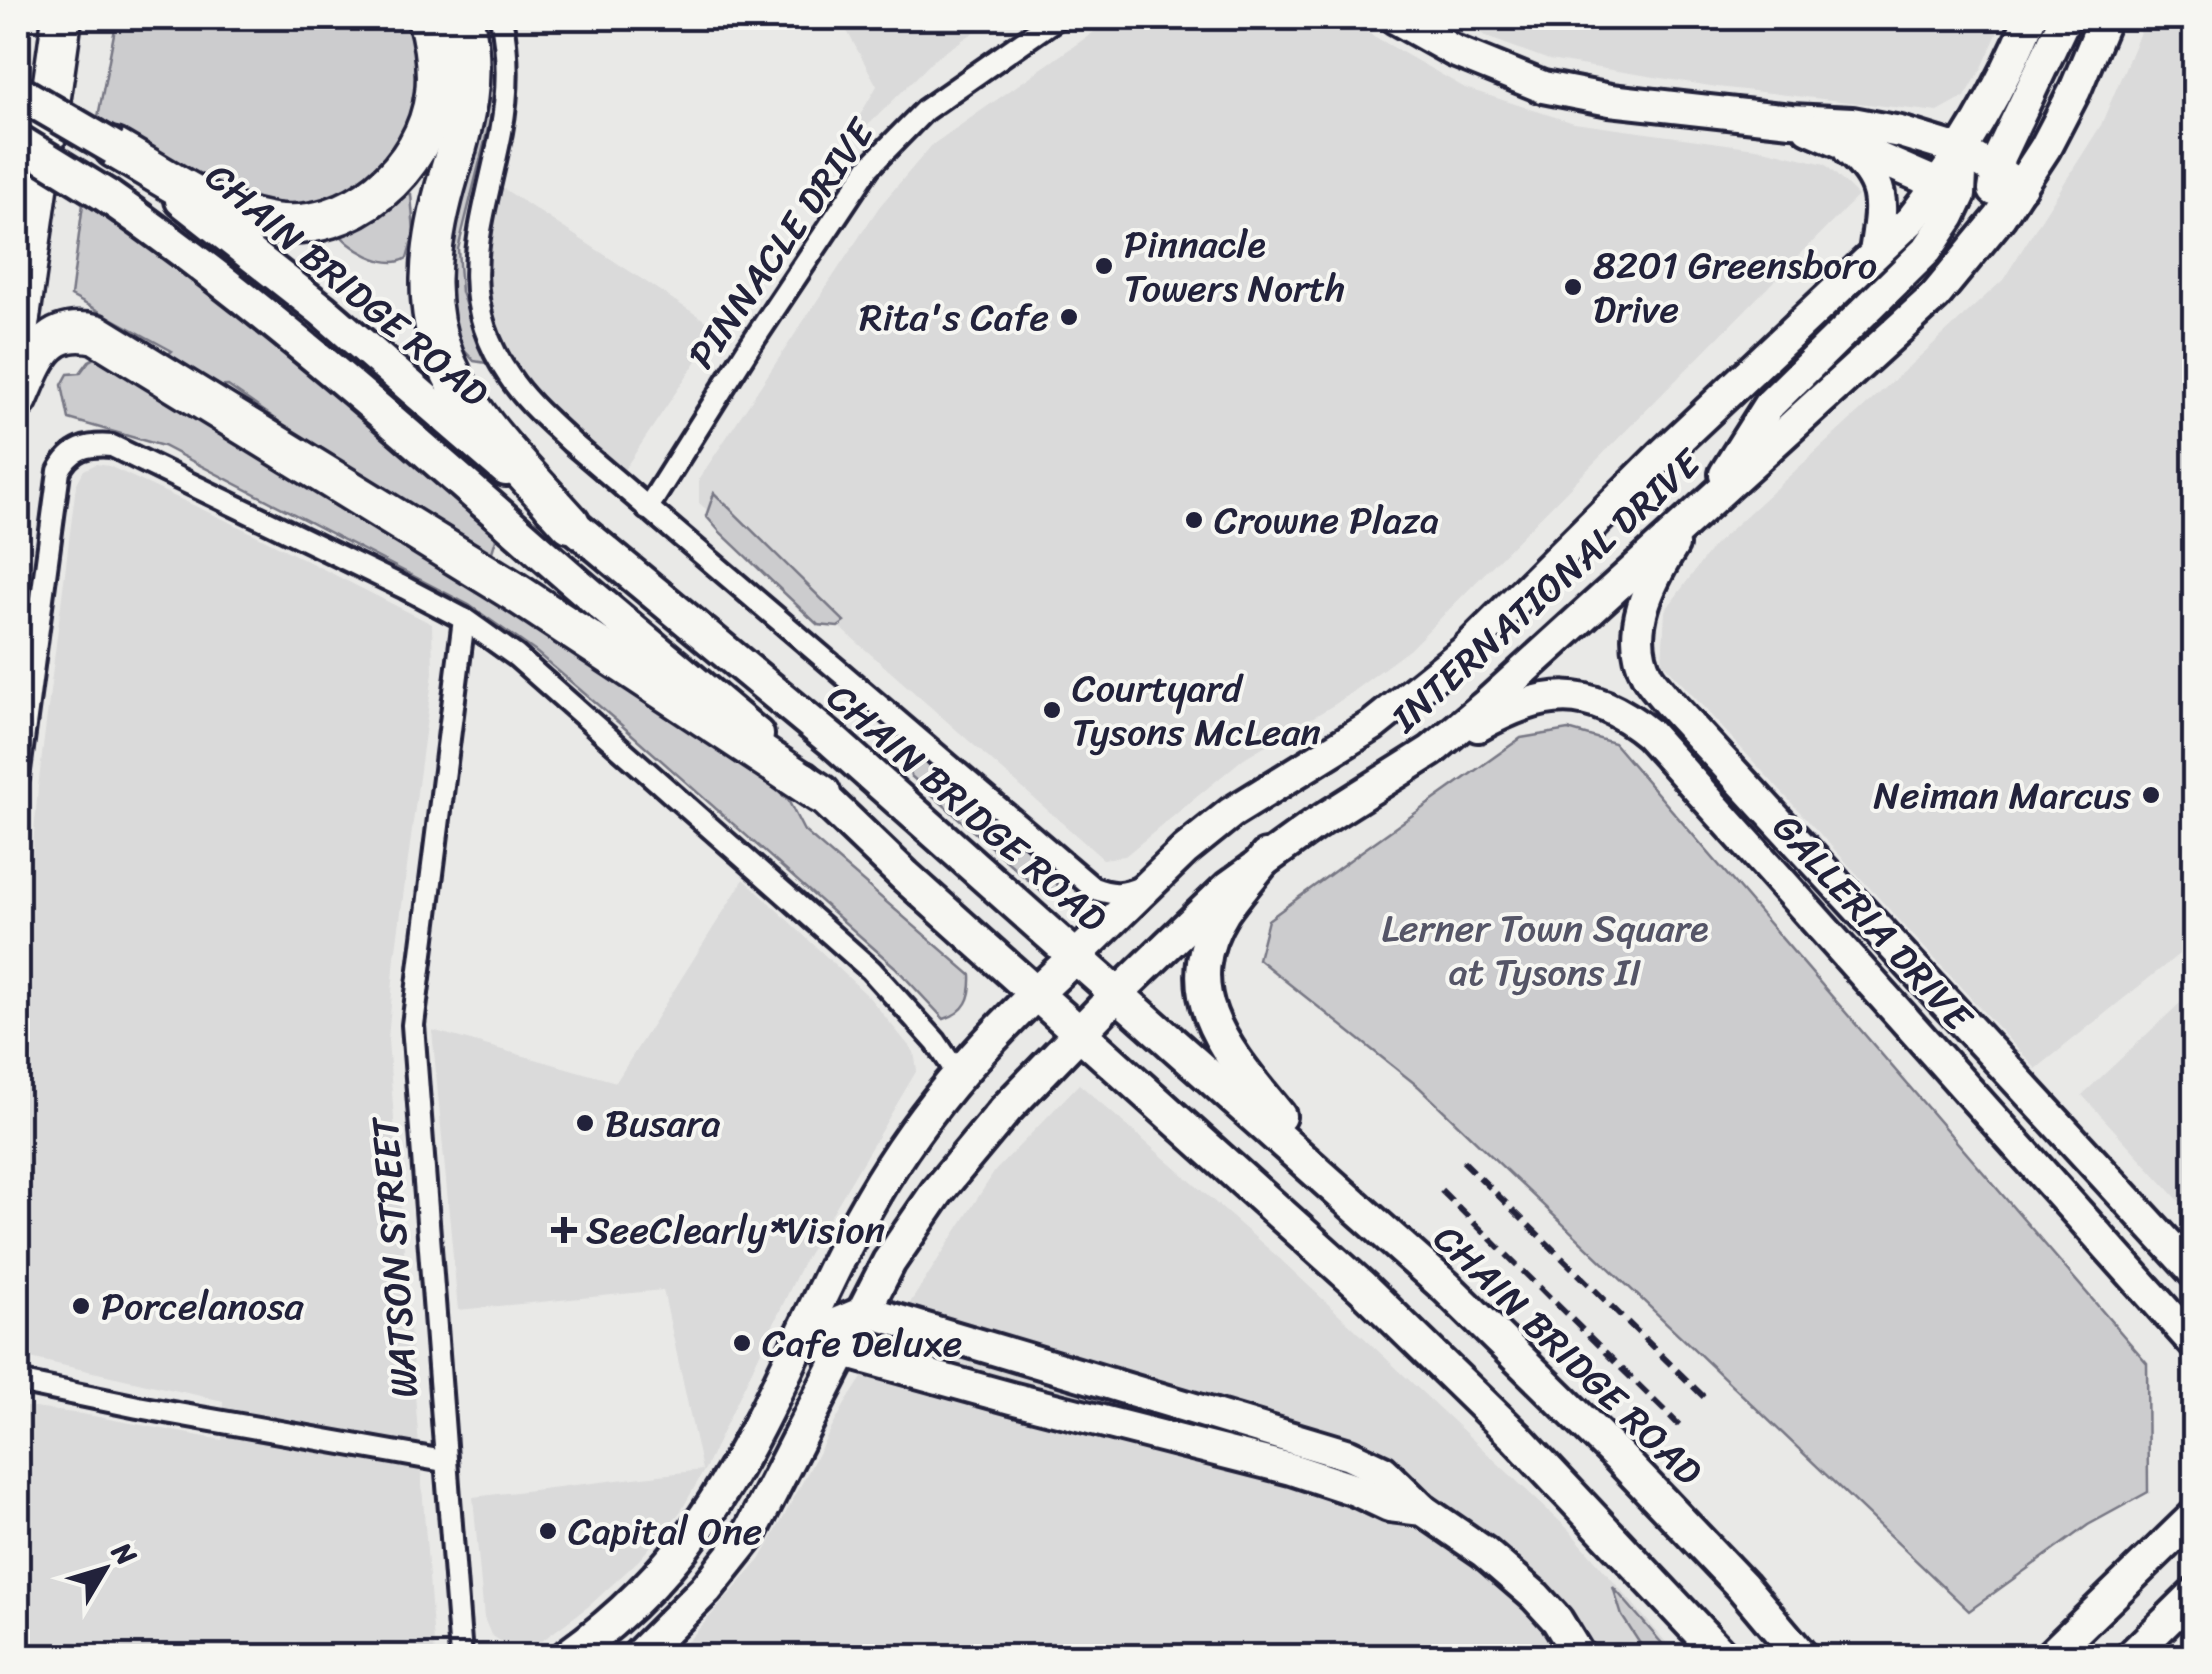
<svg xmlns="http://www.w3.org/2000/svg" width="2212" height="1674" viewBox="0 0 2212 1674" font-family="Sriracha,sans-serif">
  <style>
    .built { fill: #dadada }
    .green { fill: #ccccce; stroke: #777784; stroke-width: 2.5 }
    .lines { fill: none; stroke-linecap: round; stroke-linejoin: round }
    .street-casing { stroke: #22223b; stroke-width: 28 }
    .secondary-casing { stroke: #22223b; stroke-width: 38 }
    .primary-casing { stroke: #22223b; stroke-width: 40 }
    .highway-casing { stroke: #22223b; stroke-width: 45 }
    .street { stroke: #f6f6f2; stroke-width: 20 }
    .secondary { stroke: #f6f6f2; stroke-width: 30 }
    .primary { stroke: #f6f6f2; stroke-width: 32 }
    .highway { stroke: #f6f6f2; stroke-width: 38 }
    .rail { stroke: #22223b; stroke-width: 6; stroke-dasharray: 15 8; stroke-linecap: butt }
    .primary-bridge-casing { stroke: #22223b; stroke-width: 40; stroke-linecap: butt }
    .primary-bridge { stroke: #f6f6f2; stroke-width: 32 }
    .poi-dot { fill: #22223b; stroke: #f6f6f2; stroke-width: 4 }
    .labels { text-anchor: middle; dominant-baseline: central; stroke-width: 8; stroke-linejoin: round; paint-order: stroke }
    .street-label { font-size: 38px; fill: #22223b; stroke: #f6f6f2 }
    .poi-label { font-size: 38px; fill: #22223b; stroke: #f6f6f2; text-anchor: start }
    .park-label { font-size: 38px; fill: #555567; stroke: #f6f6f2 }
  </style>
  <rect width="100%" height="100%" fill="#e9e9e7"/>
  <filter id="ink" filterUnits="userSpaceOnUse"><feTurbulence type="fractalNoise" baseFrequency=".01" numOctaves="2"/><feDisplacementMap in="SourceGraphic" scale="20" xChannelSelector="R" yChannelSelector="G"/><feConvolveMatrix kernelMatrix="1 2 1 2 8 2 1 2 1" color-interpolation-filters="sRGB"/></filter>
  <g filter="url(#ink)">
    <g class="built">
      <polygon points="840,18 995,18 936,58 835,158 877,86"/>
      <polygon points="1114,18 1350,18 1363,30 1465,88 1574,123 1763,149 1825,164 1858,196 1410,649 1337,703 1244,758 1125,856 1103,859 699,503 699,479 879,207 932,145"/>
      <polygon points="1450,18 2004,18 1982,68 1965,97 1938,112 1717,87 1549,60 1492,39"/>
      <polygon points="2146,18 2194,18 2194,942 2036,1069 1662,662 1665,611 1714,545 2003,280 2101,125"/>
      <polygon points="495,183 718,329 616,482 524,400 477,296"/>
      <polygon points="96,464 109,466 238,526 432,624 433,673 395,957 388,1040 435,1656 18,1656 18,1406 82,1414 222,1440 223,1401 21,1356 19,1256 30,880 38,787 76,485 84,470"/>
      <polygon points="744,879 868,996 914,1052 917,1070 801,1266 706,1467 681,1511 639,1560 589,1606 543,1640 523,1649 505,1644 491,1635 484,1618 473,1497 702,1470 663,1290 458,1310 432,1030 616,1082"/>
      <polygon points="2194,990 2194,1217 2082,1095"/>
      <polygon points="1079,1084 1279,1258 1568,1529 1678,1656 669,1656 689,1640 760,1560 845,1404 995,1171"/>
    </g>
    <g class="green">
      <polygon points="117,18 416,18 421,112 392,162 325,205 260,206 208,184 98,117"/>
      <polygon points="490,88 496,96 458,249 461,292 486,363 474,361 463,349 452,328 441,284 481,89"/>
      <path d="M 404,194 L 411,194 L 414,233 L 407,258 C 387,271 347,248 337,230 Z"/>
      <polygon points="84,196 223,298 492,528 496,539 492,552 481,553 296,435 282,435 277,420 228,386 208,387 163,359 172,351 71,296"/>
      <path d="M 101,355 L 709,734 L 788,800 L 804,831 L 971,975 C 972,998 966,1012 944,1019 L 895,967 L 619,723 L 536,652 L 469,605 L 163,446 L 69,419 L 62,385 L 68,374 L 80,373 L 89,361 Z"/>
      <polygon points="714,493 845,622 838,627 818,625 720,532 706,516"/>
      <polygon points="1568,730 1614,743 2147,1363 2148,1492 2088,1525 1969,1611 1419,1087 1258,959 1268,920 1362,851 1521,738"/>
      <polygon points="923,754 1052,871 1059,889 1054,897 1045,895 911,776 908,767 911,759"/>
      <polygon points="1613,1587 1673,1656 1648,1656 1622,1616"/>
    </g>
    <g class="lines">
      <g class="street-casing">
        <g id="street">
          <path d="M 501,18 C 509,55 508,94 501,132 C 484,221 451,292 509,376 C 526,402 550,422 572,443 L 1093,888 C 1112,895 1122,895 1141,887"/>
          <polyline points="647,509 747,350 869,167 925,110 1057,18"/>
          <path d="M 18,778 L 59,471 C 71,448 87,444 112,446 L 405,588 L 464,619 L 516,656 L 871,970 L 936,1042 L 957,1073"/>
          <polyline points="18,1382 138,1407 444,1461"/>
          <polyline points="461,1656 413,1025 464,619"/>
        </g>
      </g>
      <g class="secondary-casing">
        <g id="secondary">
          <polyline points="1395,18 1454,51 1543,87 1610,100 1791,120 1852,123 1900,132 1962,151 2021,186"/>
          <polyline points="1809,128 1954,191"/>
          <path d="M 1849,150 C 1888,185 1882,204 1875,253"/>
          <polyline points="1994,190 1999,157 2065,18"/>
          <polyline points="1725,474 1768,406 1927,250 1950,216 1960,195 1962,151"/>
          <path d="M 1673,545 C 1650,582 1624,631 1647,675 C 1652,684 1661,693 1667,701 L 2194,1272"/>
          <path d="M 1478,726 C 1544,690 1587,683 1649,734 L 2194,1343"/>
          <path d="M 1075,957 L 1185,850 L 1231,813 L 1373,725 L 1465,651 L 1665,452 L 1911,220 C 1961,157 2000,92 2030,18"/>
          <polyline points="1117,994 1228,887 1314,825 1431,751 1488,703 1935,296 2000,217 2045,148 2075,90 2105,18"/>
          <polyline points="799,1339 866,1311 1349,1455 1383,1471 1423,1510 1484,1552 1535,1596 1557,1620 1579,1656"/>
          <polyline points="819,1345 1011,1398 1291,1469 1355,1490 1389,1506 1423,1510"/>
          <polyline points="2050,1656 2194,1516"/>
          <polyline points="2131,1656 2194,1594"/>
        </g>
      </g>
      <g class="primary-casing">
        <g id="primary">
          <path d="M 107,196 C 269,309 416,442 565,573 C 628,628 694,681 757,735"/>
          <polyline points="182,200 322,310 506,469"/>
          <polyline points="551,507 833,741 1446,1287 1618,1456 1742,1586 1801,1656"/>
          <polyline points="804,779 905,876 1362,1287 1516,1437 1722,1656"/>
          <path d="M 1266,857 C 1252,875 1236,893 1223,912 C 1172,994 1229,1054 1279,1116"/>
          <path d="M 568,1656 C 632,1610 686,1552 726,1484 C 781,1393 817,1292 871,1199 C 927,1102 993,1032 1075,957"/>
          <polyline points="639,1656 706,1589 749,1535 889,1262 937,1192 1006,1109 1117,994"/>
        </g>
      </g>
      <g class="highway-casing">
        <g id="highway">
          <path d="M 463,18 C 478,72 465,122 449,174 C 397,349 460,401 570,523"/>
          <path d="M 114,148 C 164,176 215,215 273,223 C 350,234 426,170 435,93 C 438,67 434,43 427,18"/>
          <polyline points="18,332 62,18"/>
          <path d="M 18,399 C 35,360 45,323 96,334 L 512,590 L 821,794"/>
        </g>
      </g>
      <use href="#street" class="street"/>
      <use href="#secondary" class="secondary"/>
      <use href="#primary" class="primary"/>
      <use href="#highway" class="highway"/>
      <g class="rail">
        <polyline points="1463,1161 1704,1397"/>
        <polyline points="1441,1190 1679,1425"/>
      </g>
      <g class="primary-bridge-casing">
        <g id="primary-bridge">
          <polyline points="18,92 114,148"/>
          <polyline points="18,141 107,196"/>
        </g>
      </g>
      <use href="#primary-bridge" class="primary-bridge"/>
    </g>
  </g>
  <g class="poi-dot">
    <circle cx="1104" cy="266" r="10"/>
    <circle cx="1573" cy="287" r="10"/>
    <circle cx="1069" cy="317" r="10"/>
    <circle cx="1194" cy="520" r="10"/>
    <circle cx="1052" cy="710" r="10"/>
    <circle cx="2151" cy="795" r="10"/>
    <circle cx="585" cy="1123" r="10"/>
    <path d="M559 1215h10v10h10v10h-10v10h-10v-10h-10v-10h10z"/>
    <circle cx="81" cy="1306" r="10"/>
    <circle cx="742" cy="1343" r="10"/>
    <circle cx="548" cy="1531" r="10"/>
  </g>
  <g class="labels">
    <g class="street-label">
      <text transform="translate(781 244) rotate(-55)">PINNACLE DRIVE</text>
      <text transform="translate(347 285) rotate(40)">CHAIN BRIDGE ROAD</text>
      <text transform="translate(1546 591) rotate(-42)">INTERNATIONAL DRIVE</text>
      <text transform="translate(967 808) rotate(41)">CHAIN BRIDGE ROAD</text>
      <text transform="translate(1872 922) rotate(48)">GALLERIA DRIVE</text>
      <text transform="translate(395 1258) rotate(-94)">WATSON STREET</text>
      <text transform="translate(1568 1355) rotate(44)">CHAIN BRIDGE ROAD</text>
    </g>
    <g class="poi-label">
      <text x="1124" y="244">Pinnacle<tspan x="1124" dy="44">Towers North</tspan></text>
      <text x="1593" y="265">8201 Greensboro<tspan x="1593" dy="44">Drive</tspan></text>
      <text x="1049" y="317" text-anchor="end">Rita's Cafe</text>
      <text x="1214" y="520">Crowne Plaza</text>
      <text x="1072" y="688">Courtyard<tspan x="1072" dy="44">Tysons McLean</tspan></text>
      <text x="2131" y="795" text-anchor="end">Neiman Marcus</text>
      <text x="605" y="1123">Busara</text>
      <text x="586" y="1230">SeeClearly*Vision</text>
      <text x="101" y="1306">Porcelanosa</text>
      <text x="762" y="1343">Cafe Deluxe</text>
      <text x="568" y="1531">Capital One</text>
    </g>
    <g class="park-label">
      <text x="1545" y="928">Lerner Town Square<tspan x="1545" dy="44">at Tysons II</tspan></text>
    </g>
  </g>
  <rect width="2212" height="1674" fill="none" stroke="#f6f6f2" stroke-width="60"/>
  <rect x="30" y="30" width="2152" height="1614" fill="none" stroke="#22223b" stroke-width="4" filter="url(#ink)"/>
  <g transform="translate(105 1569) rotate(52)" stroke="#f6f6f2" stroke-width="8" paint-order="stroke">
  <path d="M0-8L18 38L0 25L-18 38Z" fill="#22223b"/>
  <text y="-15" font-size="28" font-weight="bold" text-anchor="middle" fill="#22223b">N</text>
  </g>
</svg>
